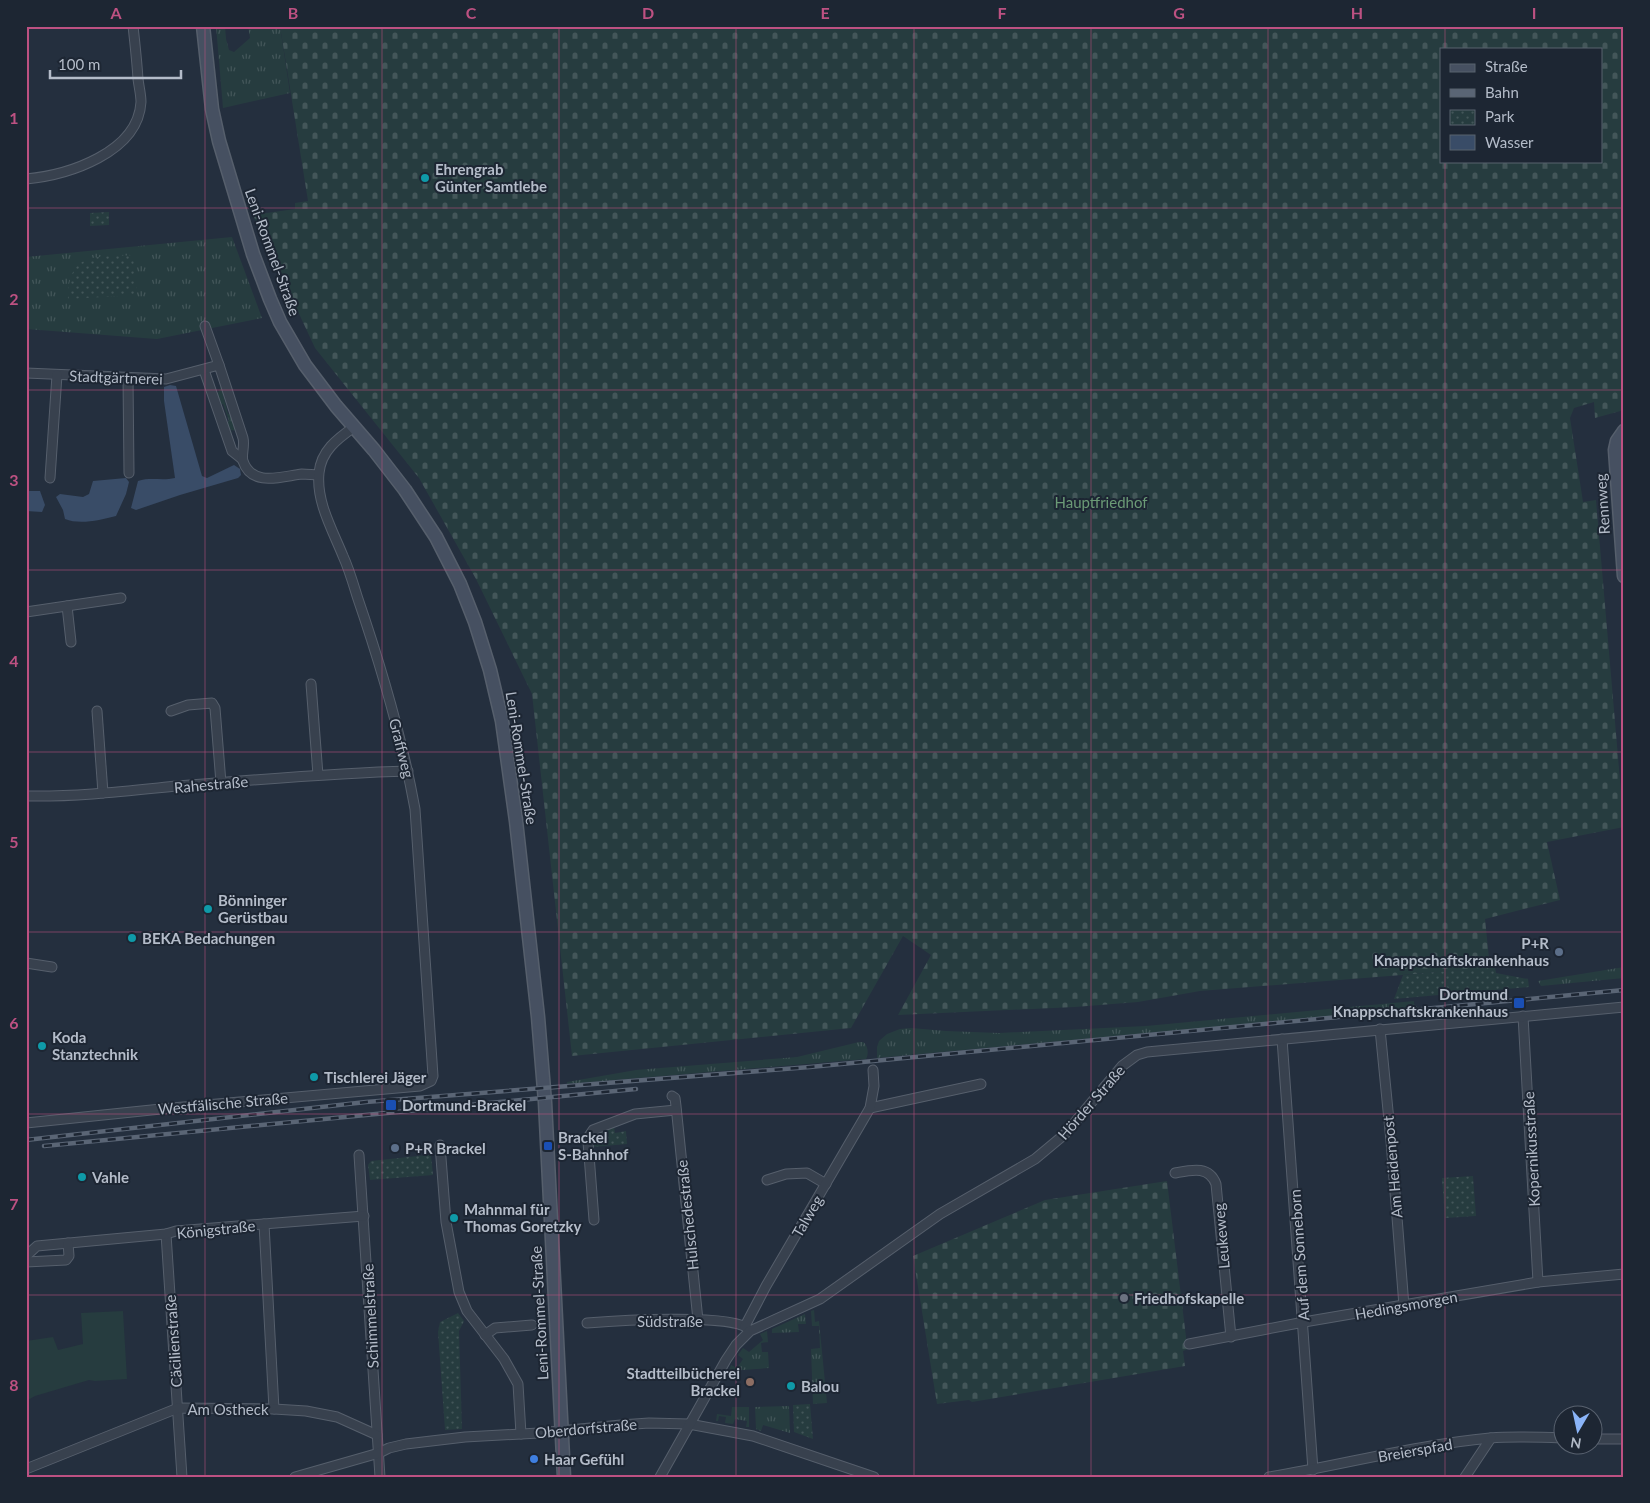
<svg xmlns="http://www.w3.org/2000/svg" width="1650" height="1503" viewBox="0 0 1650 1503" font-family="Lato,sans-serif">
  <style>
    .grass { fill: url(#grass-tufts) }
    .cemetery { fill: url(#cemetery-stones); fill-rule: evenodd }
    .park { fill: url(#park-dots) }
    .garden { fill: #263c3f }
    .water { fill: #394c67 }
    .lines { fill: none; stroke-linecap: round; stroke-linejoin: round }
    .street-casing { stroke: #565f6c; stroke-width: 11 }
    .secondary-casing { stroke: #565f6c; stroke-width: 15 }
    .street { stroke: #38414e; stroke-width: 9 }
    .secondary { stroke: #465061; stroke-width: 12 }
    .rail-casing { stroke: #5a6575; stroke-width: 4.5 }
    .rail { stroke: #1d2633; stroke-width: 2.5; stroke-dasharray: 8; stroke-linecap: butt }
    .grid { fill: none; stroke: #bd5182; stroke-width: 1; stroke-opacity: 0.55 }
    .culture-dot { fill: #0f9aa8; stroke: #1d2633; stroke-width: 2 }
    .service-dot { fill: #5c6f8a; stroke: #1d2633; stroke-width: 2 }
    .transit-dot { fill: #1a4fb4; stroke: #1d2633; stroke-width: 2 }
    .worship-dot { fill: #6b7280; stroke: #1d2633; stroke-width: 2 }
    .education-dot { fill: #8d6e63; stroke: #1d2633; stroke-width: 2 }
    .shop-dot { fill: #3f7fe0; stroke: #1d2633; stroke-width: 2 }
    .labels { text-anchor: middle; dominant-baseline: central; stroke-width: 4; stroke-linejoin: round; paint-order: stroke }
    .poi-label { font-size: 15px; font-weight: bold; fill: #b4bcc9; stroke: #1d2633; text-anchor: start }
    .street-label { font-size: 15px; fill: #b4bcc9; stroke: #1d2633 }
    .park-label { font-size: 15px; fill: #6b9a76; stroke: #1d2633 }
    .neatline { fill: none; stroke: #bd5182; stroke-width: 2 }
    .grid-label { font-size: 16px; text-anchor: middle; font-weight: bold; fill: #bd5182 }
  </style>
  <defs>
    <pattern id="grass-tufts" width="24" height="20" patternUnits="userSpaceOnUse" patternTransform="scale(1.25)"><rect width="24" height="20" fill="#263c3f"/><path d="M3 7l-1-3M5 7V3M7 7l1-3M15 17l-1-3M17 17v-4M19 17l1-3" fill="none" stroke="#435659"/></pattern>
    <pattern id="cemetery-stones" width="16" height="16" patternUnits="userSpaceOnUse" patternTransform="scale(1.25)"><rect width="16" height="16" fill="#263c3f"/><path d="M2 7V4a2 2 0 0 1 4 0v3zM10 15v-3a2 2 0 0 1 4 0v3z" fill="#435659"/></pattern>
    <pattern id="park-dots" width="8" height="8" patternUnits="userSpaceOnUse" patternTransform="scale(1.25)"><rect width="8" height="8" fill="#263c3f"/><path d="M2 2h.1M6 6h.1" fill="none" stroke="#435659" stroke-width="1.8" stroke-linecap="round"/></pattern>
  </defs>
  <rect width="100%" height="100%" fill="#242f3e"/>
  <g class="grass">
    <polygon points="216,26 225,26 226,39 229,50 234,52 250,38 248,26 280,26 290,93 223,108"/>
    <polygon points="232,237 262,318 157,339 26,329 26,257"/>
    <polygon points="222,384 226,394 223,395 228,414 232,413 238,431 231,430 232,433 229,433 226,423 229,421 223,404 220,405 217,395"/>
    <polygon points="1624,967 1624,978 1541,986 1538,981"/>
    <polygon points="1414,1001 1414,1004 1418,1008 877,1058 877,1047 879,1041 887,1034 900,1029 911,1028 946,1031 999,1033 1146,1026"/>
    <path d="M 859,1042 L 863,1042 C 868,1045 869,1054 866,1059 L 567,1084 L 567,1082 L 636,1070 L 797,1057 Z"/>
    <polygon points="814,1310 815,1322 819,1321 827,1403 813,1404 811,1349 820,1348 819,1326 812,1326 811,1311"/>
    <polygon points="805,1314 806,1324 798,1324 799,1332 772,1333 772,1329"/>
    <polygon points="767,1331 768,1342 761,1343 762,1352 768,1352 769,1368 729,1371 731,1365 737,1368 743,1359 738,1355 743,1348 749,1352 763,1340 760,1334"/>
    <polygon points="789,1406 790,1433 763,1425 761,1431 756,1429 755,1407"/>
    <polygon points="732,1407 749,1407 749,1427 746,1427 747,1421 735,1419 733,1424 725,1423 726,1417 719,1416 718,1421 716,1421 717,1414 731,1416"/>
  </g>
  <g class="cemetery">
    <path d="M 280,26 L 1624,26 L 1624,410 L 1595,418 L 1594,402 L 1574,408 L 1570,418 L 1583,502 L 1596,500 L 1624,827 L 1547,842 L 1560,900 L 1485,919 L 1490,968 L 1200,991 L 1138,1002 L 1075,1007 L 898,1015 L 931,955 L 903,936 L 851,1028 L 572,1056 L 532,694 L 476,579 L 419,478 L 315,348 L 253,215 L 295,209 L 295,203 L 308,201 ZM 1441,49 L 1601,49 L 1601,161 L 1441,161 Z"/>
    <polygon points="1167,1181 1187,1345 1188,1349 1183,1351 1185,1366 972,1402 969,1400 937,1404 913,1256 1045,1200"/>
  </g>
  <g class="park">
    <polygon points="109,212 109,225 90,226 90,213"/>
    <path d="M 133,255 L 137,295 L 68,299 C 69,250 95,258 133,255 Z"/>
    <polygon points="1495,967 1496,973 1528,979 1529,987 1394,999 1403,975"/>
    <path d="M 614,1126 L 615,1133 L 626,1131 L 627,1144 L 593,1147 C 591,1130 599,1131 614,1126 Z"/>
    <polygon points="427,1155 431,1155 433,1175 370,1180 368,1165 371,1161"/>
    <polygon points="1473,1176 1476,1216 1445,1218 1442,1178"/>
    <polygon points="458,1313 464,1321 459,1331 462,1429 445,1430 438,1332 440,1322"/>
    <polygon points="810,1404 813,1439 794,1432 793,1405"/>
  </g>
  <polygon class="garden" points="123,1311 127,1379 95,1381 89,1380 35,1396 26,1401 26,1341 53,1337 58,1350 83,1344 81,1313"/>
  <g class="water">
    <path d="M 170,385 L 176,386 L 202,476 L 207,478 L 234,465 L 240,469 L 241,475 L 238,478 L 180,495 L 136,510 L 131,508 L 138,481 C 150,477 163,481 175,478 L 164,401 L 164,387 Z"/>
    <path d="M 126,478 L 129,482 L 126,494 L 116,516 C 100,520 80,525 65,519 L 63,510 L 56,497 L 60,494 L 83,497 L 89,494 L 93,481 Z"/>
    <polygon points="26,491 40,491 45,505 42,512 26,511"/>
  </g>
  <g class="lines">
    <g class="street-casing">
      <g id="street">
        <path d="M 26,179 C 68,175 138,153 141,102 C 141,95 139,87 138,79 C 137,62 135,44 133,26"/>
        <polyline points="205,326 219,365"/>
        <polyline points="204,370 232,451 242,459"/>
        <path d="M 26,373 L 166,379 L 219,365 L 243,438 C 245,446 241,455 243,461 C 252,488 283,476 302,474 C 308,474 313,475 318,475"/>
        <polyline points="128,378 129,473"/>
        <polyline points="50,478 57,375"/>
        <polyline points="67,606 71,642"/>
        <polyline points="26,612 121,598"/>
        <polyline points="311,684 318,775"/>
        <polyline points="97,711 103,793"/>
        <polyline points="171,711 188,705 212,703 215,708 221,783"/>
        <path d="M 26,796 C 77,797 127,791 177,786 C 254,780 331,773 408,771"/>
        <polyline points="26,963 52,967"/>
        <polyline points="1523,1016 1538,1282"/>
        <polyline points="1380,1029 1391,1141 1404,1306"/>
        <polyline points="1282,1039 1313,1470"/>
        <polyline points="672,1096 675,1098 676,1106 698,1320"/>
        <polyline points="870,1108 981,1084"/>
        <path d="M 26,1123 L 161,1109 L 420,1086 L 431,1081 L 433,1076 L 415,809 C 402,737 381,666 357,596 C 353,583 349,569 343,556 C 333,531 316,502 319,473 C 321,451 337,439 354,427"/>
        <polyline points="440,1145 446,1222 459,1292 467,1311 504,1359 518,1384 521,1434"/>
        <polyline points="359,1155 380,1477"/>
        <path d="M 1175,1173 C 1191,1170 1209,1165 1216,1184 L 1231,1337"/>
        <polyline points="767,1180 786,1174 807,1173 826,1184"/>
        <polyline points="594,1220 588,1142 589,1136 593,1130 635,1114 676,1110"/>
        <polyline points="264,1224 274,1409"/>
        <polyline points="166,1234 182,1477"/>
        <polyline points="26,1256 37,1246 166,1234 176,1231 364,1216"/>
        <polyline points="26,1262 66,1260 69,1256 68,1243"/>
        <path d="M 587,1323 C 612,1321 734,1313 748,1329"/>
        <polyline points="745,1326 766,1286 870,1108 874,1086 873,1070"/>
        <polyline points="485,1335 495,1328 532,1325"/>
        <polyline points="1189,1344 1304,1322 1538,1282 1624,1274"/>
        <polyline points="1592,1439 1624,1439"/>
        <polyline points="26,1469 178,1408 274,1409 306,1411 337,1417 377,1435"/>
        <polyline points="295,1477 379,1453 389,1448 406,1444 465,1437 539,1433 621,1425 649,1423 689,1424 753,1436 874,1477"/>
        <polyline points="660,1477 726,1360 736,1345 750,1331 820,1299 940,1214 1035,1159 1065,1134 1122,1066 1137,1055 1147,1052 1624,1007"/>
        <path d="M 1269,1477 C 1343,1465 1415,1445 1490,1438 C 1514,1436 1538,1437 1562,1438"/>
        <polyline points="1465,1477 1491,1438"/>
      </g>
    </g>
    <g class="secondary-casing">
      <g id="secondary">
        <polyline points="203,26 212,109 219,141 253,254 270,299 280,322 305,365 336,406 374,450 405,490 436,537 460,584 475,622 490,670 502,721 516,821 538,1017 545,1102 564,1477"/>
        <polyline points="1624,431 1617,441 1615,450 1624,576"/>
      </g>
    </g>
    <use href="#street" class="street"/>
    <use href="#secondary" class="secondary"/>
    <g class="rail-casing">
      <g id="rail">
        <polyline points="26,1140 366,1102 810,1067 1624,990"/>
        <polyline points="44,1146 636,1089"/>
      </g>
    </g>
    <use href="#rail" class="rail"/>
  </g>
  <path class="grid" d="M 205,26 L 205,1477M 382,26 L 382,1477M 559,26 L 559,1477M 736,26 L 736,1477M 914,26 L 914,1477M 1091,26 L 1091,1477M 1268,26 L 1268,1477M 1445,26 L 1445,49M 1445,161 L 1445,1477M 26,208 L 1624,208M 26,390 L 1624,390M 26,570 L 1624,570M 26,752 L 1624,752M 26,932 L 1624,932M 26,1114 L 1624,1114M 26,1295 L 1624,1295"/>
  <g class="culture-dot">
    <circle cx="425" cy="178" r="5"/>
    <circle cx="208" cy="909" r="5"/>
    <circle cx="132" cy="938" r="5"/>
    <circle cx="42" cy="1046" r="5"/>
    <circle cx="314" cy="1077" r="5"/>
    <circle cx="82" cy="1177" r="5"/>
    <circle cx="454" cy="1218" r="5"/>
    <circle cx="791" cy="1386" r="5"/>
  </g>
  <g class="service-dot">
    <circle cx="1559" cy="952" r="5"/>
    <circle cx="395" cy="1148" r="5"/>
  </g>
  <g class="transit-dot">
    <rect x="1513" y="997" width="12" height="12" rx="2.5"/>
    <rect x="385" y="1099" width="12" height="12" rx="2.5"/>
    <rect x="543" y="1141" width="10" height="10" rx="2.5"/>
  </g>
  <circle class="worship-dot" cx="1124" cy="1298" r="5"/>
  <circle class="education-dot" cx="750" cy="1382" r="5"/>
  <circle class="shop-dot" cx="534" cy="1459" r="5"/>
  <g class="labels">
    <g class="poi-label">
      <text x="435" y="169">Ehrengrab<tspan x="435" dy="17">Günter Samtlebe</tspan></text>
      <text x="218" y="900">Bönninger<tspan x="218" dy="17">Gerüstbau</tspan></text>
      <text x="142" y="938">BEKA Bedachungen</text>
      <text x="1549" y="943" text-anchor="end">P+R<tspan x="1549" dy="17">Knappschaftskrankenhaus</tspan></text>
      <text x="1508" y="994" text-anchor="end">Dortmund<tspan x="1508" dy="17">Knappschaftskrankenhaus</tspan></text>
      <text x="52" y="1037">Koda<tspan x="52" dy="17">Stanztechnik</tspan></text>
      <text x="324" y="1077">Tischlerei Jäger</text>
      <text x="402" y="1105">Dortmund-Brackel</text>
      <text x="558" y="1137">Brackel<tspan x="558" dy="17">S-Bahnhof</tspan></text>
      <text x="405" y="1148">P+R Brackel</text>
      <text x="92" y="1177">Vahle</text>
      <text x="464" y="1209">Mahnmal für<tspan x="464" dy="17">Thomas Goretzky</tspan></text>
      <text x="1134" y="1298">Friedhofskapelle</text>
      <text x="740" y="1373" text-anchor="end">Stadtteilbücherei<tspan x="740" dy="17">Brackel</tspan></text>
      <text x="801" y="1386">Balou</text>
      <text x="544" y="1459">Haar Gefühl</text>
    </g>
    <g class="street-label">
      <text transform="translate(273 252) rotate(70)">Leni-Rommel-Straße</text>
      <text transform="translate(116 377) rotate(2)">Stadtgärtnerei</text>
      <text transform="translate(1602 504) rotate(-94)">Rennweg</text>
      <text transform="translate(402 748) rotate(76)">Graffweg</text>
      <text transform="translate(522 758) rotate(81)">Leni-Rommel-Straße</text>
      <text transform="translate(211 784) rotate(-5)">Rahestraße</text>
      <text transform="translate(1091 1102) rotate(-49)">Hörder Straße</text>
      <text transform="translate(223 1103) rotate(-5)">Westfälische Straße</text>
      <text transform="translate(1531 1149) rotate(-93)">Kopernikusstraße</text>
      <text transform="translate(1392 1167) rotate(-95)">Am Heidenpost</text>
      <text transform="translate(687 1215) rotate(-96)">Hulschedestraße</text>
      <text transform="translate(807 1216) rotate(-60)">Talweg</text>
      <text transform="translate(216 1229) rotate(-6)">Königstraße</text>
      <text transform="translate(1221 1236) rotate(-95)">Leukeweg</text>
      <text transform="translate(1299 1255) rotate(-94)">Auf dem Sonneborn</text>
      <text transform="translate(1406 1305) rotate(-10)">Hedingsmorgen</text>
      <text transform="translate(539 1313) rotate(-93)">Leni-Rommel-Straße</text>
      <text transform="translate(370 1316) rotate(-93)">Schimmelstraße</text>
      <text x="670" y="1321">Südstraße</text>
      <text transform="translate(173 1341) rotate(-94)">Cäcilienstraße</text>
      <text x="228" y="1409">Am Ostheck</text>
      <text transform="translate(586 1428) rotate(-5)">Oberdorfstraße</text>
      <text transform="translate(1415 1450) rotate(-10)">Breierspfad</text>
    </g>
    <g class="park-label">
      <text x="1101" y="502">Hauptfriedhof</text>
    </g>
  </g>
  <rect width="1650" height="1503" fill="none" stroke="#1d2633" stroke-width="55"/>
  <rect x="1440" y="48" width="162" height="115" fill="#1d2633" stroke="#59626f"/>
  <rect x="1450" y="64" width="25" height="8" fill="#465061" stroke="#59626f"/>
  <text x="1485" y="72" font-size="15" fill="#b4bcc9">Straße</text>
  <rect x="1450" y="89" width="25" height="8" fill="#5a6575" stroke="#59626f"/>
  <text x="1485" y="98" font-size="15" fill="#b4bcc9">Bahn</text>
  <rect x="1450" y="110" width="25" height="15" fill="url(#park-dots)" stroke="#59626f"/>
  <text x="1485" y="122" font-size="15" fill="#b4bcc9">Park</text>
  <rect x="1450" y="135" width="25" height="15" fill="#394c67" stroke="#59626f"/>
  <text x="1485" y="148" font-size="15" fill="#b4bcc9">Wasser</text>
  <g transform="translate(1578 1430) rotate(189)"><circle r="24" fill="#1d2633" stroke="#59626f"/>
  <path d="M0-4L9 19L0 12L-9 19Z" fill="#8ab4f8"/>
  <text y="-8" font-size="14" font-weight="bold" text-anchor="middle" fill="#b4bcc9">N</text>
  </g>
  <path d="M50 70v8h131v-8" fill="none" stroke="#b4bcc9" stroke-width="2.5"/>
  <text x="58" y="70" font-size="15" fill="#b4bcc9" stroke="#1d2633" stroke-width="4" paint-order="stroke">100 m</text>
  <rect x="28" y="28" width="1594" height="1448" class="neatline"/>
  <g class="grid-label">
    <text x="116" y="19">A</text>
    <text x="293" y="19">B</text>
    <text x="471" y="19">C</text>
    <text x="648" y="19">D</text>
    <text x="825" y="19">E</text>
    <text x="1002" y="19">F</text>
    <text x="1179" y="19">G</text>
    <text x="1357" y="19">H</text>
    <text x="1534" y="19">I</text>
    <text x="14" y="124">1</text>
    <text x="14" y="305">2</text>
    <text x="14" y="486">3</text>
    <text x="14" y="667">4</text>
    <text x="14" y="848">5</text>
    <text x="14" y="1029">6</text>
    <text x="14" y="1210">7</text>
    <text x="14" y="1391">8</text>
  </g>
</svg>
